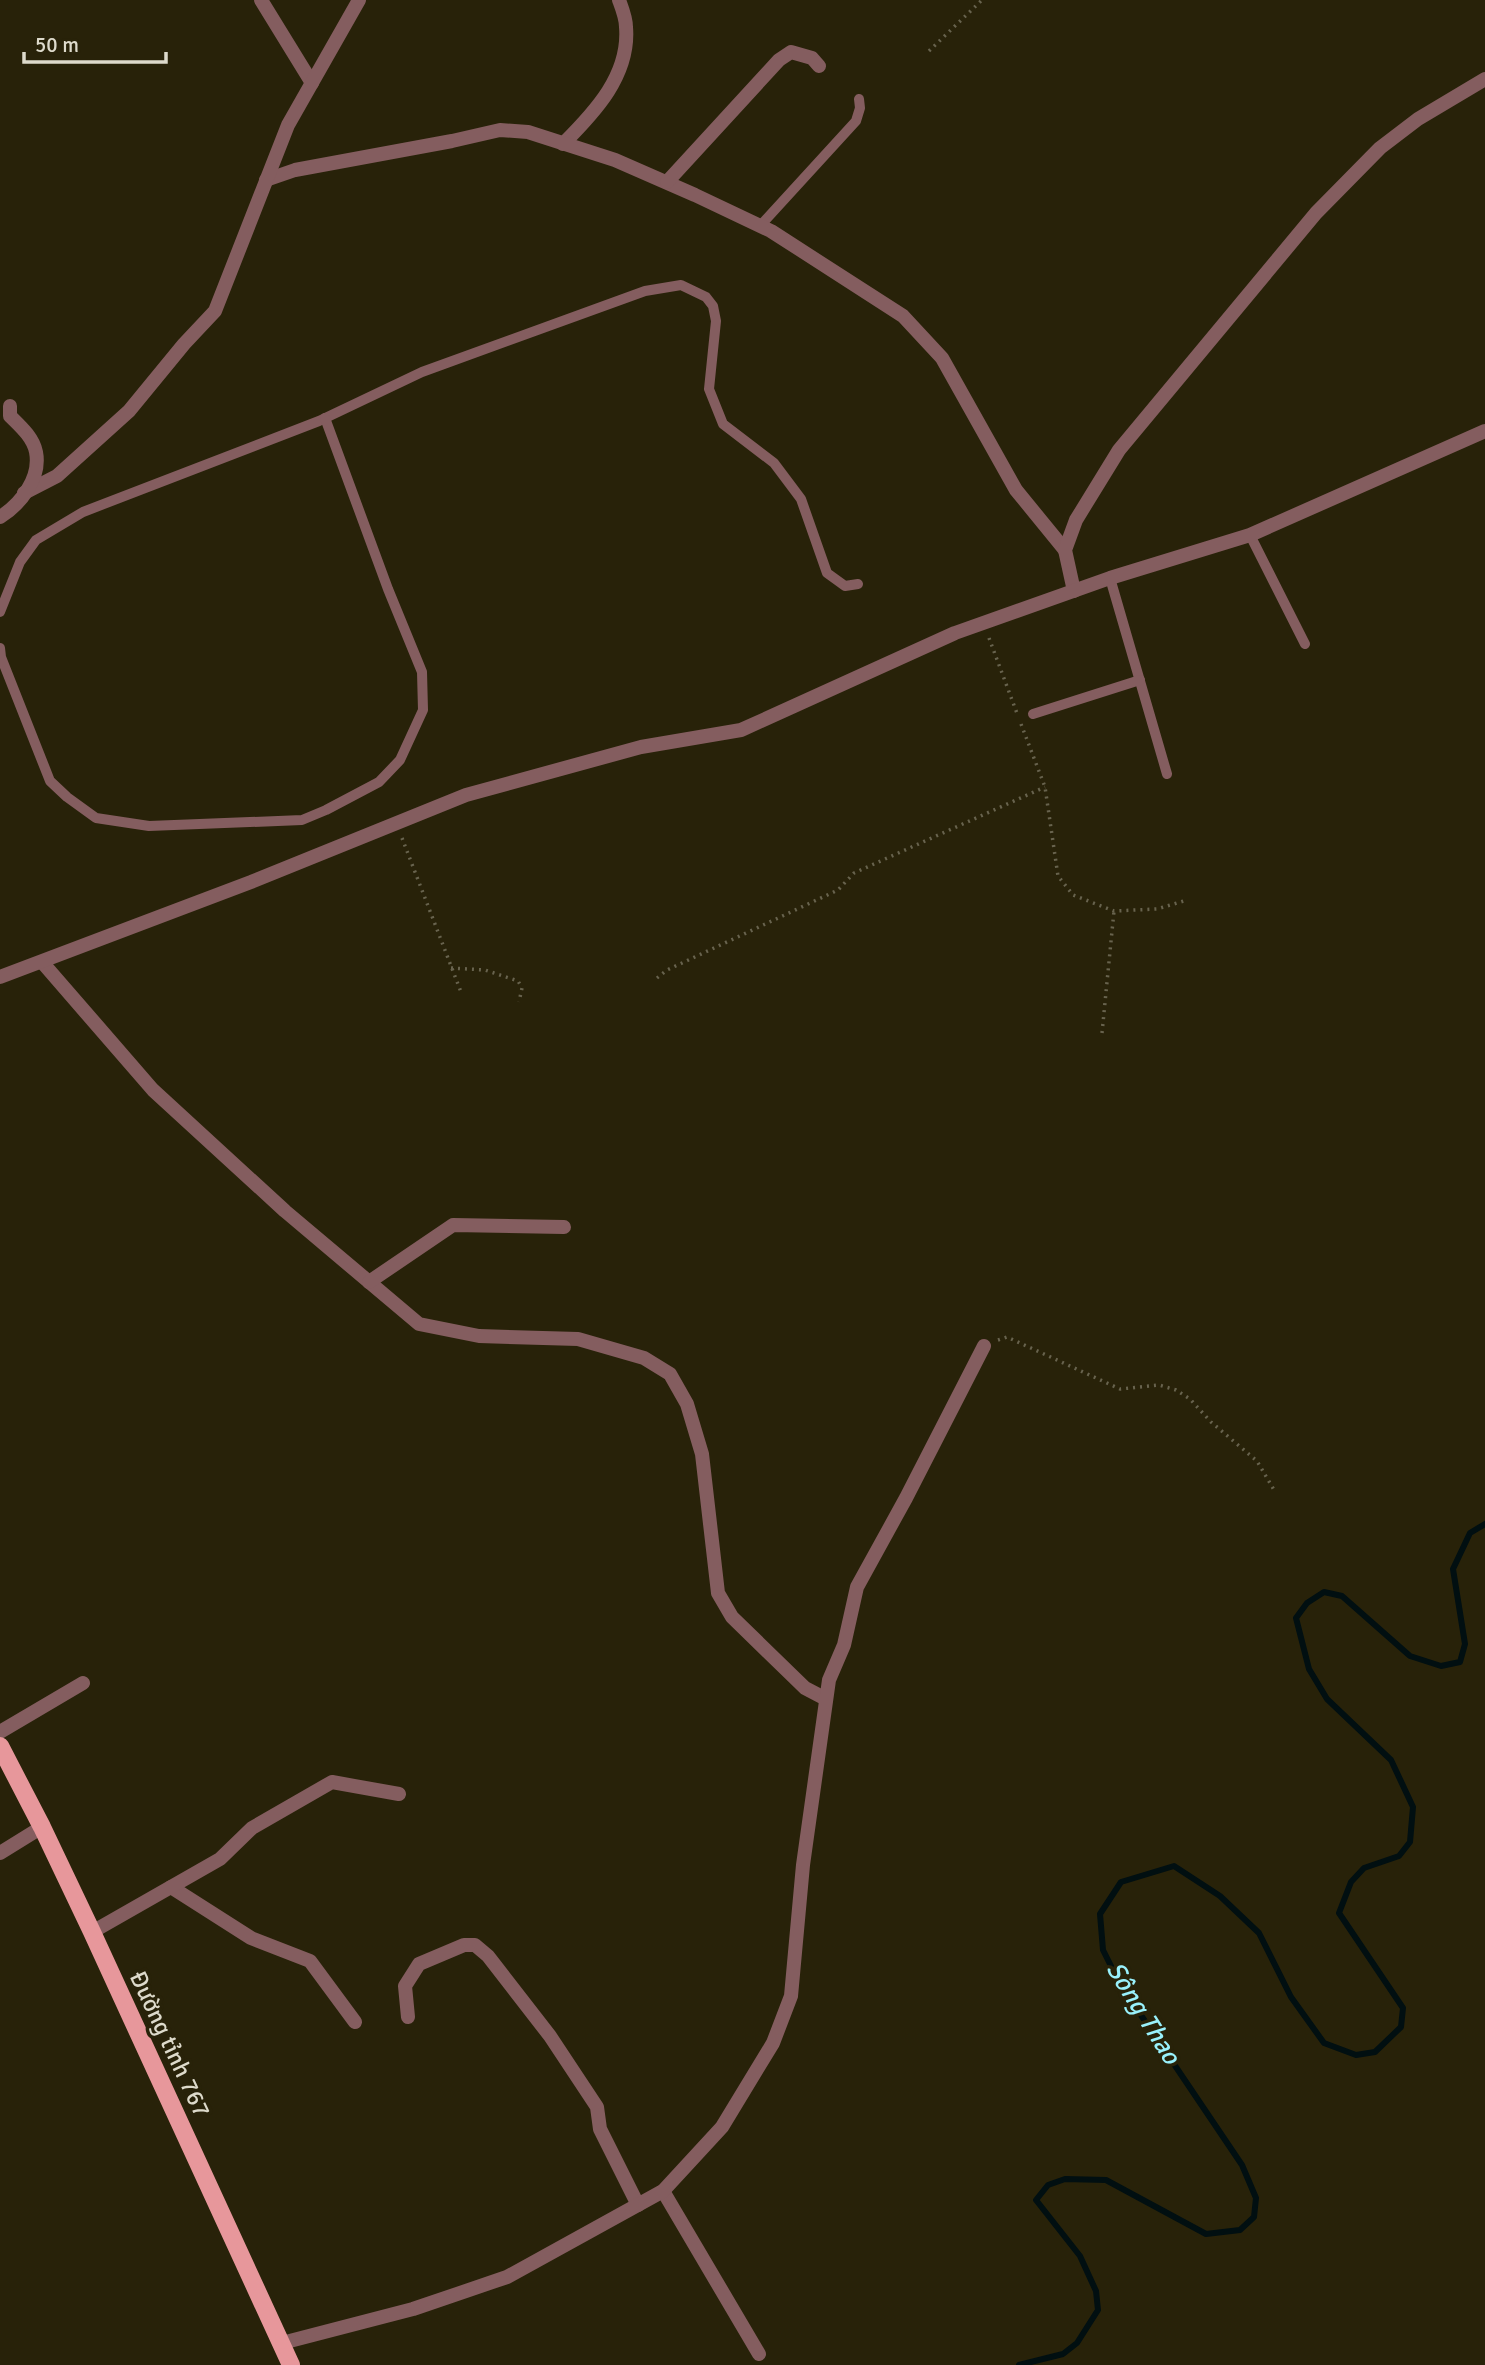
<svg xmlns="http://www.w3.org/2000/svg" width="1485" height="2365" viewBox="0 0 1485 2365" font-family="Signika,sans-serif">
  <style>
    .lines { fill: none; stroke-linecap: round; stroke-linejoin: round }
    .stream { stroke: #010f11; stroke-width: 6 }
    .path { stroke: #68634e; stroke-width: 3.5; stroke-dasharray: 2 5; stroke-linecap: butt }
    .service { stroke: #845d5f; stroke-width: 10 }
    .minor { stroke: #845d5f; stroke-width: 14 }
    .primary { stroke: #e7979b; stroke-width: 18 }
    .labels { text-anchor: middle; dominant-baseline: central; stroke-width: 7; stroke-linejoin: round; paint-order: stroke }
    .street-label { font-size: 24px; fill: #dddacb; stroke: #282209 }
    .water-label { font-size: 26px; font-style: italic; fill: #99f1fc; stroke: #282209 }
  </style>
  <rect width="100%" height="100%" fill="#282209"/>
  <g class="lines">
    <polyline class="stream" points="1019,2365 1063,2354 1077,2343 1098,2310 1096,2291 1080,2256 1036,2200 1048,2185 1065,2179 1106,2180 1206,2234 1240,2230 1254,2217 1256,2198 1242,2165 1120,1984 1103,1950 1100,1914 1121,1882 1174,1866 1220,1896 1259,1933 1291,1997 1324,2043 1356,2055 1375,2052 1401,2027 1403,2008 1339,1913 1351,1882 1364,1868 1399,1856 1410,1842 1413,1807 1391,1760 1327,1699 1309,1669 1296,1618 1307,1603 1324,1592 1342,1596 1410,1656 1441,1666 1460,1662 1465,1644 1453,1569 1470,1533 1485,1524"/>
    <g class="path">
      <polyline points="929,51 982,0"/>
      <polyline points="989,638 1018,716"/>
      <polyline points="1021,724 1045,787 1058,876 1073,895 1114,911 1157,909 1187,900"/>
      <polyline points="402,838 461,992"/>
      <polyline points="451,968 485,970 518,981 522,988 519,1002"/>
      <polyline points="657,978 667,970 838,890 854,873 1045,787"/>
      <polyline points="1102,1033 1114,911"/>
      <polyline points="998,1340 1007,1337 1120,1389 1159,1385 1176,1390 1190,1399 1211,1422 1257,1461 1274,1490"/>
    </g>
    <g class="service">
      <polyline points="760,226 856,121 860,108 859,99"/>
      <polyline points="1250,535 1305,644"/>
      <polyline points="1110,578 1167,774"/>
      <polyline points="0,612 20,562 36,540 83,512 319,421 422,372 645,291 681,285 706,297 713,306 716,321 709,389 723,424 774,463 801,499 827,573 845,586 858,584"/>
      <polyline points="0,648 1,657 50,781 67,797 96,818 149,826 302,820 326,810 379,782 400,760 423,710 422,672 388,589 325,418"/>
      <polyline points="1033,714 1140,680"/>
    </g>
    <g class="minor">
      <polyline points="261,0 312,83"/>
      <path d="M 563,144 C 595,112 630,75 626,27 C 626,18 622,8 619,0"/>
      <polyline points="266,180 295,170 452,141 500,130 528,132 615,160 695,195 771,231 903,316 942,358 1016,490 1065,550"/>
      <polyline points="667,182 779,60 791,52 812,58 819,66"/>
      <polyline points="24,493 57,476 129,411 184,344 215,311 288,125 359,0"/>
      <path d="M 0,517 C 21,504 41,478 36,452 C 33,437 20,426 10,416 L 10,406"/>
      <polyline points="1074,591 1065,550 1076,520 1119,450 1316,213 1380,148 1418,119 1485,79"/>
      <polyline points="42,962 153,1090 285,1211 419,1324 479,1336 578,1339 644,1358 670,1374 687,1404 702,1454 718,1593 732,1617 805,1688 826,1699"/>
      <polyline points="0,977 251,882 466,795 641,747 741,730 955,633 1110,578 1250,535 1485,431"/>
      <polyline points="369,1282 453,1225 564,1227"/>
      <polyline points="0,1732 83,1683"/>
      <polyline points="0,1853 42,1827"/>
      <polyline points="171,1887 251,1938 310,1961 355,2022"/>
      <polyline points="92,1932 220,1859 252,1828 332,1782 399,1794"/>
      <polyline points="408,2017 405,1986 419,1964 464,1945 475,1945 488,1956 550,2036 597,2107 600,2129 638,2205"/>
      <polyline points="663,2191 759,2354"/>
      <polyline points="282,2343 413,2309 507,2277 663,2191 722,2127 773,2043 791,1996 803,1865 829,1680 844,1645 857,1587 906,1498 984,1346"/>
    </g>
    <polyline class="primary" points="0,1746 42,1827 92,1932 291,2365"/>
  </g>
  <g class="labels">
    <g class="street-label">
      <text transform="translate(170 2044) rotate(65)">Đường tỉnh 767</text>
    </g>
    <g class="water-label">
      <text transform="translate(1143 2013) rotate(58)">Sông Thao</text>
    </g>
  </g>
  <path d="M24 52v10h142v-10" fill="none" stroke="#dddacb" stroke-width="3.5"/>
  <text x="35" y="52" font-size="21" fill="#dddacb" stroke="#282209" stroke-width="5" paint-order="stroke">50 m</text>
</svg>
